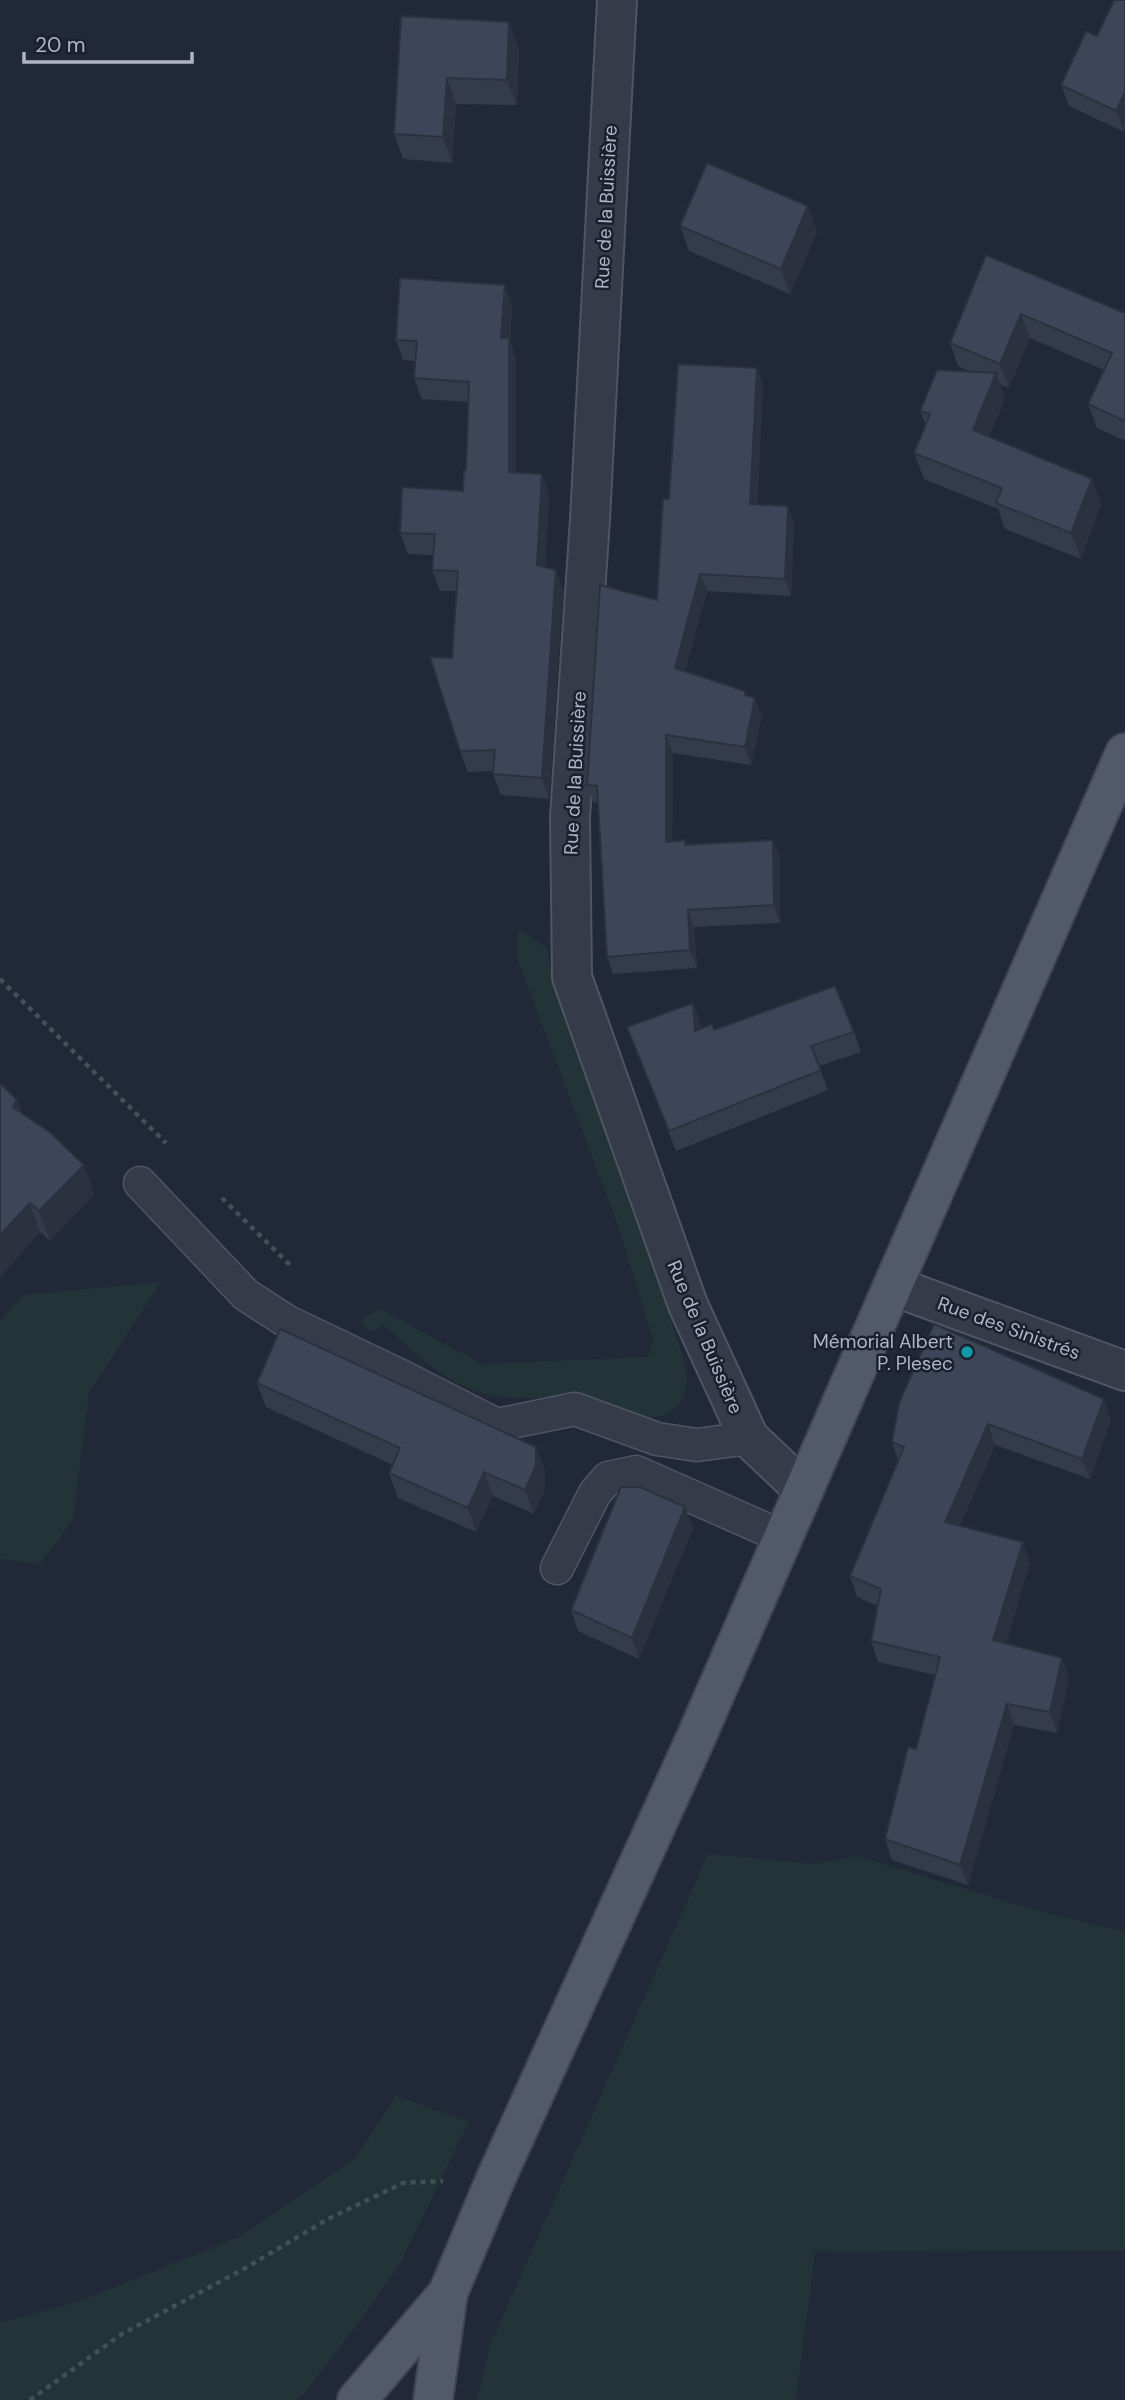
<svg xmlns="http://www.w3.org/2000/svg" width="1125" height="2400" viewBox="0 0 1125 2400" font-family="'DM Sans',sans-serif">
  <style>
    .green { fill: #233439 }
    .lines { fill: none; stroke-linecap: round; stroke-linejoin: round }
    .lane-casing { stroke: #4f5563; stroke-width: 35 }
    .street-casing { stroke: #4f5563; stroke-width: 42 }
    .primary-casing { stroke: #3e4452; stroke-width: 42 }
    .path { stroke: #415157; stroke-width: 4.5; stroke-dasharray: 5 5; stroke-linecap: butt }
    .lane { stroke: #353b49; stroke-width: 32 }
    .street { stroke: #353b49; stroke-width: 38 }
    .primary { stroke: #525969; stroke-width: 38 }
    .wall { fill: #343c4c }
    .shaded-wall { fill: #2b313e }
    .building { fill: #3d4658; stroke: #2b313e; stroke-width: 2 }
    .culture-dot { fill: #0f9aa8; stroke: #1a202d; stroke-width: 2.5 }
    .labels { text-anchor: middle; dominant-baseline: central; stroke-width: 5; stroke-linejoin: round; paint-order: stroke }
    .street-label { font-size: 19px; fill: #afb5c5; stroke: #1a202d }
    .poi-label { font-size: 19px; fill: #afb5c5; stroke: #1a202d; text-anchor: end }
  </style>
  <rect width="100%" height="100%" fill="#212838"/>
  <g class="green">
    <path d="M 518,929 L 547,948 L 555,990 L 676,1335 C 683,1358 695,1384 678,1405 C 653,1435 605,1401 574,1398 C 548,1395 520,1401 494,1396 C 448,1387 417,1355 384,1325 L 372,1332 L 359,1321 L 380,1309 L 482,1364 L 648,1357 L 653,1339 L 617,1223 L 518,961 Z"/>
    <polygon points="161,1282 89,1393 73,1520 40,1564 0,1559 0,1322 23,1295"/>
    <polygon points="708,1854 814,1864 857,1856 1031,1909 1125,1932 1125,2251 815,2252 796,2400 477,2400 490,2345"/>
    <polygon points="396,2096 469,2122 401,2262 362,2318 303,2395 295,2400 0,2400 0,2323 83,2300 239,2237 355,2158"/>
  </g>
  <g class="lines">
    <g class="lane-casing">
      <g id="lane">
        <polyline points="140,1183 246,1295 288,1322 403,1377 497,1425 575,1409 657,1439 697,1445 749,1438"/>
        <polyline points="557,1568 595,1493 608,1478 636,1472 783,1537"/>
      </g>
    </g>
    <g class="street-casing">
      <g id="street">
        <polyline points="617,0 590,519 570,817 572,977 688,1305 749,1438 804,1490"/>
        <polyline points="893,1286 1125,1371"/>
      </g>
    </g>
    <g class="primary-casing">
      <g id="primary">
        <polyline points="357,2400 448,2293"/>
        <polyline points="433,2400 448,2293 496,2178 694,1742 1125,753"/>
      </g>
    </g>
    <g class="path">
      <polyline points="0,979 166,1143"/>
      <polyline points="222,1198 293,1268"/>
      <polyline points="30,2400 122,2334 242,2270 328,2219 403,2183 443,2181"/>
    </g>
    <use href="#lane" class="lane"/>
    <use href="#street" class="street"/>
    <use href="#primary" class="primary"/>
  </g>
  <g class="wall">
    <polygon points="1125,0 1125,129 1124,132 1069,106 1061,85"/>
    <polygon points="401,16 519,48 517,105 456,104 452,163 403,159 394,134"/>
    <polygon points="808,206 817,232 790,294 689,251 680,226"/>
    <polygon points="986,255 1125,313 1125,441 1097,428 1088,404 1104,370 1030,338 1009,388 1000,384 1005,399 989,437 1101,504 1081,559 1005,529 998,509 924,479 914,453 926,425 920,411 971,372 958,366 950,343"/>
    <polygon points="512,305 510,341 516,359 516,473 542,474 549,495 545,568 556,570 563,591 549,799 501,795 493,774 493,771 468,772 460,751 452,658 457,591 440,591 432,570 433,555 408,554 400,533 463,491 466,470 468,402 422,399 414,378 415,361 403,360 396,340"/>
    <polygon points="757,368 763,386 757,504 794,523 791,596 707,591 685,671 747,696 762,716 751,765 673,753 672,841 685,840 686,845 773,840 780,857 780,923 694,927 697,968 613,974 607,957 598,803 593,802 587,785 657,600"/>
    <polygon points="693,1003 700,1022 701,1029 715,1030 854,1032 861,1052 819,1066 828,1090 676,1151 627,1027"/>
    <polygon points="0,1083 17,1100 22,1113 84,1165 94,1194 50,1241 40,1232 0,1277"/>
    <polygon points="257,1383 545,1471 545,1489 534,1514 493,1496 476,1532 398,1498 389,1473 393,1465 266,1407"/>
    <polygon points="1104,1399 1111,1420 1090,1479 995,1445 960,1526 1030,1563 1006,1643 1062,1658 1069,1679 1057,1733 1014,1725 968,1885 892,1860 885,1839 916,1749 935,1675 878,1662 871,1641 878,1606 857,1597 850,1576 898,1460 892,1442"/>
    <polygon points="693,1528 639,1659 578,1631 571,1610"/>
  </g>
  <g class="shaded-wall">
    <polygon points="509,22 519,48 517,105 507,80"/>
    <polygon points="447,78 456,104 452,163 443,137"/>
    <polygon points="1125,92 1125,129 1124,132 1116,111"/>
    <polygon points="808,206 817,232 790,294 781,269"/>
    <polygon points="505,285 512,305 510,341 516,359 516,493 509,472 501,338"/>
    <polygon points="1021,314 1030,338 1009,388 1000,364"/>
    <polygon points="757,368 763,386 757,521 750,504"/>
    <polygon points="996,373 1005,399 982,455 973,430"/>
    <polygon points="542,474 549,495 544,586 537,565"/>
    <polygon points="1092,479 1101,504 1081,559 1071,533"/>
    <polygon points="788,506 794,523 791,596 785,579"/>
    <polygon points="556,570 563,591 549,799 542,778"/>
    <polygon points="700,574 707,591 681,685 675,668"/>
    <polygon points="755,698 762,716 751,765 745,747"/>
    <polygon points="666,735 673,753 672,859 666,842"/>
    <polygon points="773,840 780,857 780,923 774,905"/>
    <polygon points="688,910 694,927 697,968 690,950"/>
    <polygon points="693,1003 700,1022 702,1051 695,1031"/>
    <polygon points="17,1100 28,1130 13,1107"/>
    <polygon points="84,1165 94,1194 50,1241 39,1211"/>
    <polygon points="30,1203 40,1232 0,1277 0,1235"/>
    <polygon points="1104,1399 1111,1420 1090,1479 1082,1459"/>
    <polygon points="988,1424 995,1445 953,1543 945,1522"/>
    <polygon points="536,1447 545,1471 545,1489 534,1514 525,1490"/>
    <polygon points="484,1472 493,1496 476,1532 468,1508"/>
    <polygon points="685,1507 693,1528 639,1659 632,1638"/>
    <polygon points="1023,1542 1030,1563 1000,1661 993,1640"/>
    <polygon points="1062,1658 1069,1679 1057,1733 1050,1712"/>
    <polygon points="1007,1704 1014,1725 968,1885 960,1865"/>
  </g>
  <g class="building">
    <polygon points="1114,0 1125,0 1125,92 1116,111 1061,85 1086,31 1097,36"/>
    <polygon points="401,16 509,22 507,80 447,78 443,137 394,134"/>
    <polygon points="707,163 808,206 781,269 680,226"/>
    <polygon points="986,255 1125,313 1125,421 1088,404 1112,353 1021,314 1000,364 950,343"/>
    <polygon points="400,278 505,285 501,338 509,338 509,472 542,474 537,565 556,570 542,778 493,774 495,750 460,751 430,657 452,658 458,571 432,570 435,534 400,533 402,487 463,491 464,470 466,470 469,382 414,378 417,341 396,340"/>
    <polygon points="678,364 757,368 750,504 788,506 785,579 700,574 675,668 745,691 745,695 755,698 745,747 666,735 666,842 685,840 685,845 773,840 774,905 688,910 690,950 607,957 597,786 587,785 600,585 657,600 663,499 669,499"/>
    <polygon points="937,370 996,373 973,430 1092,479 1071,533 996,503 1002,488 914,453 930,414 920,411"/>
    <polygon points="835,986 854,1032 811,1046 821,1070 669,1131 627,1027 693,1003 695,1031 712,1024 714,1030"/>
    <polygon points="0,1083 17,1100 13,1107 51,1133 84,1165 39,1211 30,1203 0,1235"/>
    <polygon points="934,1324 1104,1399 1082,1459 988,1424 945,1522 1023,1542 993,1640 1062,1658 1050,1712 1007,1704 960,1865 885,1839 908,1747 916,1749 940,1657 871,1641 881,1589 850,1576 904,1447 892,1442 899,1403"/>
    <polygon points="280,1329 536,1447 536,1465 525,1490 484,1472 468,1508 389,1473 400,1448 257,1383"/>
    <polygon points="621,1487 640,1487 685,1507 632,1638 571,1610"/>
  </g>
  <circle class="culture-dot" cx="967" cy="1352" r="7"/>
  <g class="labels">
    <g class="street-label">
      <text transform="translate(606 207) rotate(-87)">Rue de la Buissière</text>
      <text transform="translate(575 773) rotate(-87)">Rue de la Buissière</text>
      <text transform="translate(1009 1328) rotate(20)">Rue des Sinistrés</text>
      <text transform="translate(705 1337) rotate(67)">Rue de la Buissière</text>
    </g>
    <g class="poi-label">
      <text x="953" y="1341">Mémorial Albert<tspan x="953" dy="22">P. Plesec</tspan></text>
    </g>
  </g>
  <path d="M24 52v10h168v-10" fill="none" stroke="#afb5c5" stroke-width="3.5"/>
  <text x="35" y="52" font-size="21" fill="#afb5c5" stroke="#1a202d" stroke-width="5" paint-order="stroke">20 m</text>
</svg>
